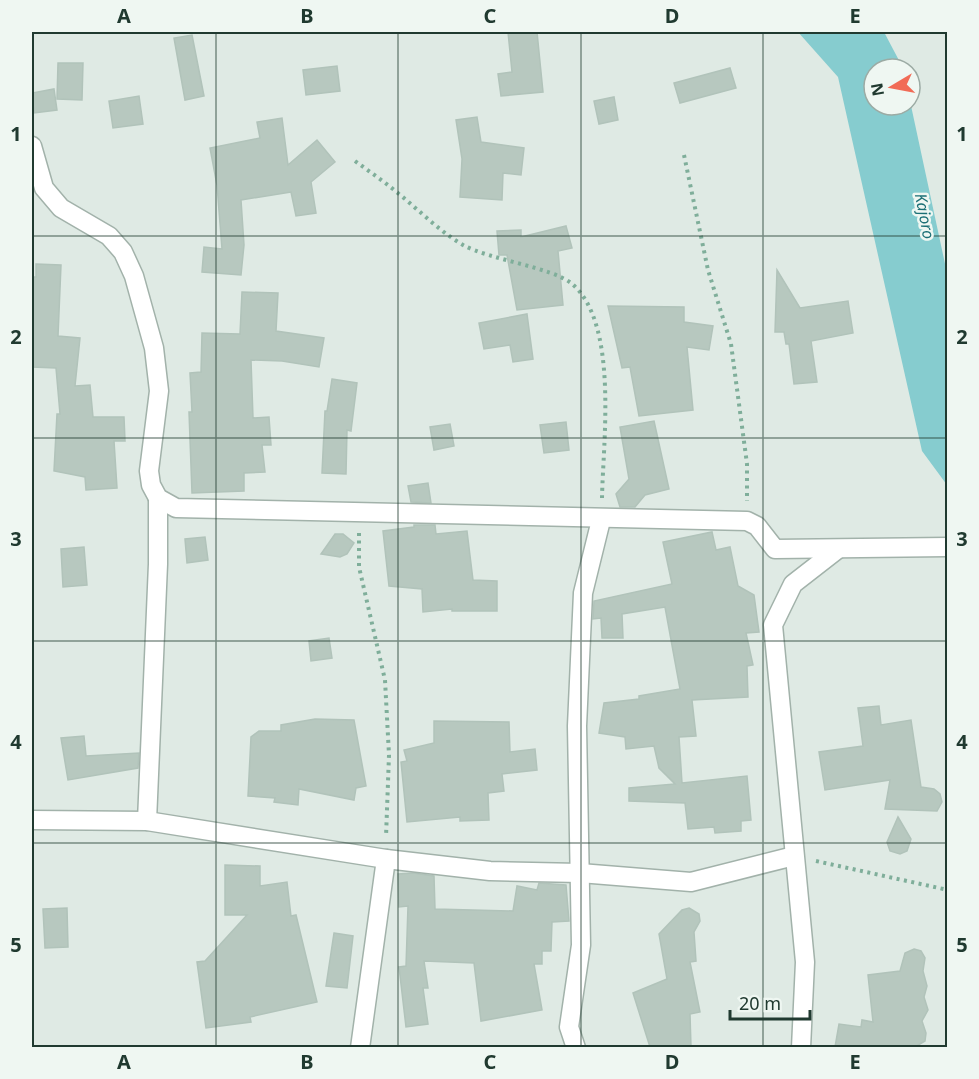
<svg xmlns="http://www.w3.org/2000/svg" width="979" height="1079" viewBox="0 0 979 1079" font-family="'Noto Sans',sans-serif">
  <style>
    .water { fill: #86cccf }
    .building { fill: #b7c8bf; stroke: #b1c3ba; stroke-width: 1.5 }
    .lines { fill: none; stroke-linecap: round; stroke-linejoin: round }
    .street-casing { stroke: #a2b2aa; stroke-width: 21 }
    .path { stroke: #7fae9a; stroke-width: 4; stroke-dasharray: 3 4.5; stroke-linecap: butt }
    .street { stroke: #fff; stroke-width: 18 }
    .grid { fill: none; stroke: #203a30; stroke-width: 1.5; stroke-opacity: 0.55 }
    .labels { text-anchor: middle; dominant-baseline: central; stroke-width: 5; stroke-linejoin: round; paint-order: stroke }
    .water-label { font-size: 16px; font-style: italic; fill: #1b6f75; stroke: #eff7f2 }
    .neatline { fill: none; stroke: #203a30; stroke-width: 2 }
    .grid-label { font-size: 20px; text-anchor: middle; font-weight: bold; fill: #203a30 }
  </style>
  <rect width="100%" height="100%" fill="#dfeae4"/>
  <polygon class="water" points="798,32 884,32 903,68 874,69 874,105 910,105 910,101 947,273 947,485 922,451 838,77"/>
  <g class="building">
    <polygon points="508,32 537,32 543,92 501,96 498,74 512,72"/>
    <polygon points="192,35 204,96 185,100 174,38"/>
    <polygon points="58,63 83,63 82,100 57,99"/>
    <polygon points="337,66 340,91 306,95 303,70"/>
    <polygon points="730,68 736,88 680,103 674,83"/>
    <polygon points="54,89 57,110 34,113 32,93"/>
    <polygon points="139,96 143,124 113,128 109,101"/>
    <polygon points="614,97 618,120 599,124 594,101"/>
    <polygon points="477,117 481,142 524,148 521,175 503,173 502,200 460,197 462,159 456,120"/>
    <polygon points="282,118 288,165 317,140 335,162 311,182 316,213 296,216 291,192 241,200 244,245 241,275 202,272 204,247 222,249 217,185 210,148 260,138 257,122"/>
    <polygon points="566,226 572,248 558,251 563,305 517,310 507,255 499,255 497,231 521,230 521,237"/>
    <polygon points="36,264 61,265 58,336 80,338 75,386 90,385 93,417 124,417 125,441 114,441 117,488 86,490 85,477 54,471 57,414 60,414 56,368 32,367 32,277 36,277"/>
    <polygon points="777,270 800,308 848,301 853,333 811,341 817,382 794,384 789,344 786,344 784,332 775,332"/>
    <polygon points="242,292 278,293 276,331 324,338 319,367 282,361 251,360 253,418 269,417 271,445 262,445 265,472 244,473 244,491 192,493 189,412 192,412 190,373 201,372 202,333 240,334"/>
    <polygon points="608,306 684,307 684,322 713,326 709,350 687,347 693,410 639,416 630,367 622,368"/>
    <polygon points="527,314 533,359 513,362 510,345 484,349 479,323"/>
    <polygon points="332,379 357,383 351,431 347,430 346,474 322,473 325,411 327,411"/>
    <polygon points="654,421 669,489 645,495 635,507 620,507 616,494 629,479 620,427"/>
    <polygon points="566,422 569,450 544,453 540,425"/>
    <polygon points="450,424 454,446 434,450 430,427"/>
    <polygon points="428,483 431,503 411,502 408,486"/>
    <polygon points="414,525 435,525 436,534 467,531 473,580 497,581 497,611 452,611 452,609 423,612 422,589 389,586 383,531 414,527"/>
    <polygon points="712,532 716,550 730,547 738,586 754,595 759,632 746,633 753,665 747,666 748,697 692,700 696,736 679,737 682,783 747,776 751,820 741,821 741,831 715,833 714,827 688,829 685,803 629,801 629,788 675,784 659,768 654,746 626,749 625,737 599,733 604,703 639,699 639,696 680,689 665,607 622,614 623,638 602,638 601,618 593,619 594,601 672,584 663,542"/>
    <polygon points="335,534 343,534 354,543 347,554 340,557 321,554"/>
    <polygon points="205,537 208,560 187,563 185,539"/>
    <polygon points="84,547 87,585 63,587 61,549"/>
    <polygon points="329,638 332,658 311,661 309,641"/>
    <polygon points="879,706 881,725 911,720 921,787 934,789 940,794 942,802 937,811 885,809 890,780 825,790 819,752 863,746 858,708"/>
    <polygon points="315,719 354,720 366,786 356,788 354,800 299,789 298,805 274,802 275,798 248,796 251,737 259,731 281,731 281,725"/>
    <polygon points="434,721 509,722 510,752 535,749 537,770 502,774 504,791 488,793 489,820 460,821 460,817 407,822 401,762 407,761 404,750 434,743"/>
    <polygon points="84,736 86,756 139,753 138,768 68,780 61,738"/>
    <polygon points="898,817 911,839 907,851 900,854 890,851 887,842"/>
    <polygon points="225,865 260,866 260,886 287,882 291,916 296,915 317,1002 250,1017 251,1022 206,1028 197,962 205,961 247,915 225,915"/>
    <polygon points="413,873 434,876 435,909 513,911 517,886 537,890 539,883 566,885 569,921 552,922 551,951 542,951 542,964 534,964 542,1010 481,1021 474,963 424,961 428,988 423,988 428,1024 406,1027 399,967 406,966 408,906 399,907 398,874"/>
    <polygon points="67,908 68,947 45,948 43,909"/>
    <polygon points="689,908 699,914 700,921 694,932 696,961 690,962 700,1012 690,1014 691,1047 650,1047 633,993 667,979 659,934 682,910"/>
    <polygon points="334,933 353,936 347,988 326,986"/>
    <polygon points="914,949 921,951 925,958 923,971 927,986 924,997 928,1010 922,1021 926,1033 925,1041 915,1047 835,1047 839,1024 861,1027 862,1020 873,1022 868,975 900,971 905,953"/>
  </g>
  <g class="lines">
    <g class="street-casing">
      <g id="street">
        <polyline points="32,146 44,188 61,208 109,236 123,252 134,276 154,348 159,391 149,471 151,485 158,498 176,508 747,521 757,526 775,549 948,547"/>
        <polyline points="32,820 147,821 386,859 490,871 580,873 691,882 794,856"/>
        <polyline points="147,821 158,564 158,498"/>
        <polyline points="360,1048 386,859"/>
        <polyline points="576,1048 569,1027 581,945 577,726 583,593 601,520"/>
        <polyline points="801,1048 805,962 773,625 793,584 838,549"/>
      </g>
    </g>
    <g class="path">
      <polyline points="684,155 708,270 731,344 747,464 747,501"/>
      <path d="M 355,161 C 370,172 385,182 399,194 C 420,211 439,231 463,245 C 491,260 550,267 571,283 C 619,322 603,441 602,498"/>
      <polyline points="359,533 359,567 385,680 389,755 386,837"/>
      <polyline points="816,861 948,890"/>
    </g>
    <use href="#street" class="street"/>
  </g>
  <path class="grid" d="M 216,32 L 216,1048M 398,32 L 398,1048M 581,32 L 581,1048M 763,32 L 763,1048M 32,236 L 948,236M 32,438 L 948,438M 32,641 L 948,641M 32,843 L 948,843"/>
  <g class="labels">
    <g class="water-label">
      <text transform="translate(925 216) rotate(79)">Kajoro</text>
    </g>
  </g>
  <rect width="979" height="1079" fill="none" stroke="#eff7f2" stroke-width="66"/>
  <g transform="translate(892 87) rotate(260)"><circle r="28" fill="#eff7f2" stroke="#9caba4" stroke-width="1.5"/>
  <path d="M0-4.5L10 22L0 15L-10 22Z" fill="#f16b56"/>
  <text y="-9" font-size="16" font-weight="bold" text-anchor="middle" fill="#203a30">N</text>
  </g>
  <path d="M730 1010v9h80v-9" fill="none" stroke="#203a30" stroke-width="3"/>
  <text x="739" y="1010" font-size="18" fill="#203a30" stroke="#eff7f2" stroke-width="4.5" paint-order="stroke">20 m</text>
  <rect x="33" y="33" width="913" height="1013" class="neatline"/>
  <g class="grid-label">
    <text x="124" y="23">A</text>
    <text x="307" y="23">B</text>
    <text x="490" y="23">C</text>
    <text x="672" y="23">D</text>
    <text x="855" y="23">E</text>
    <text x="16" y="141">1</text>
    <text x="962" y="141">1</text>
    <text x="16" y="344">2</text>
    <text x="962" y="344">2</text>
    <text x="16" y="546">3</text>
    <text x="962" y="546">3</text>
    <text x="16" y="749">4</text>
    <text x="962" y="749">4</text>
    <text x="16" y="952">5</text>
    <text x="962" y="952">5</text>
    <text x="124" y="1069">A</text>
    <text x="307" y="1069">B</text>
    <text x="490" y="1069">C</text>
    <text x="672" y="1069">D</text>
    <text x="855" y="1069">E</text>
  </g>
</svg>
